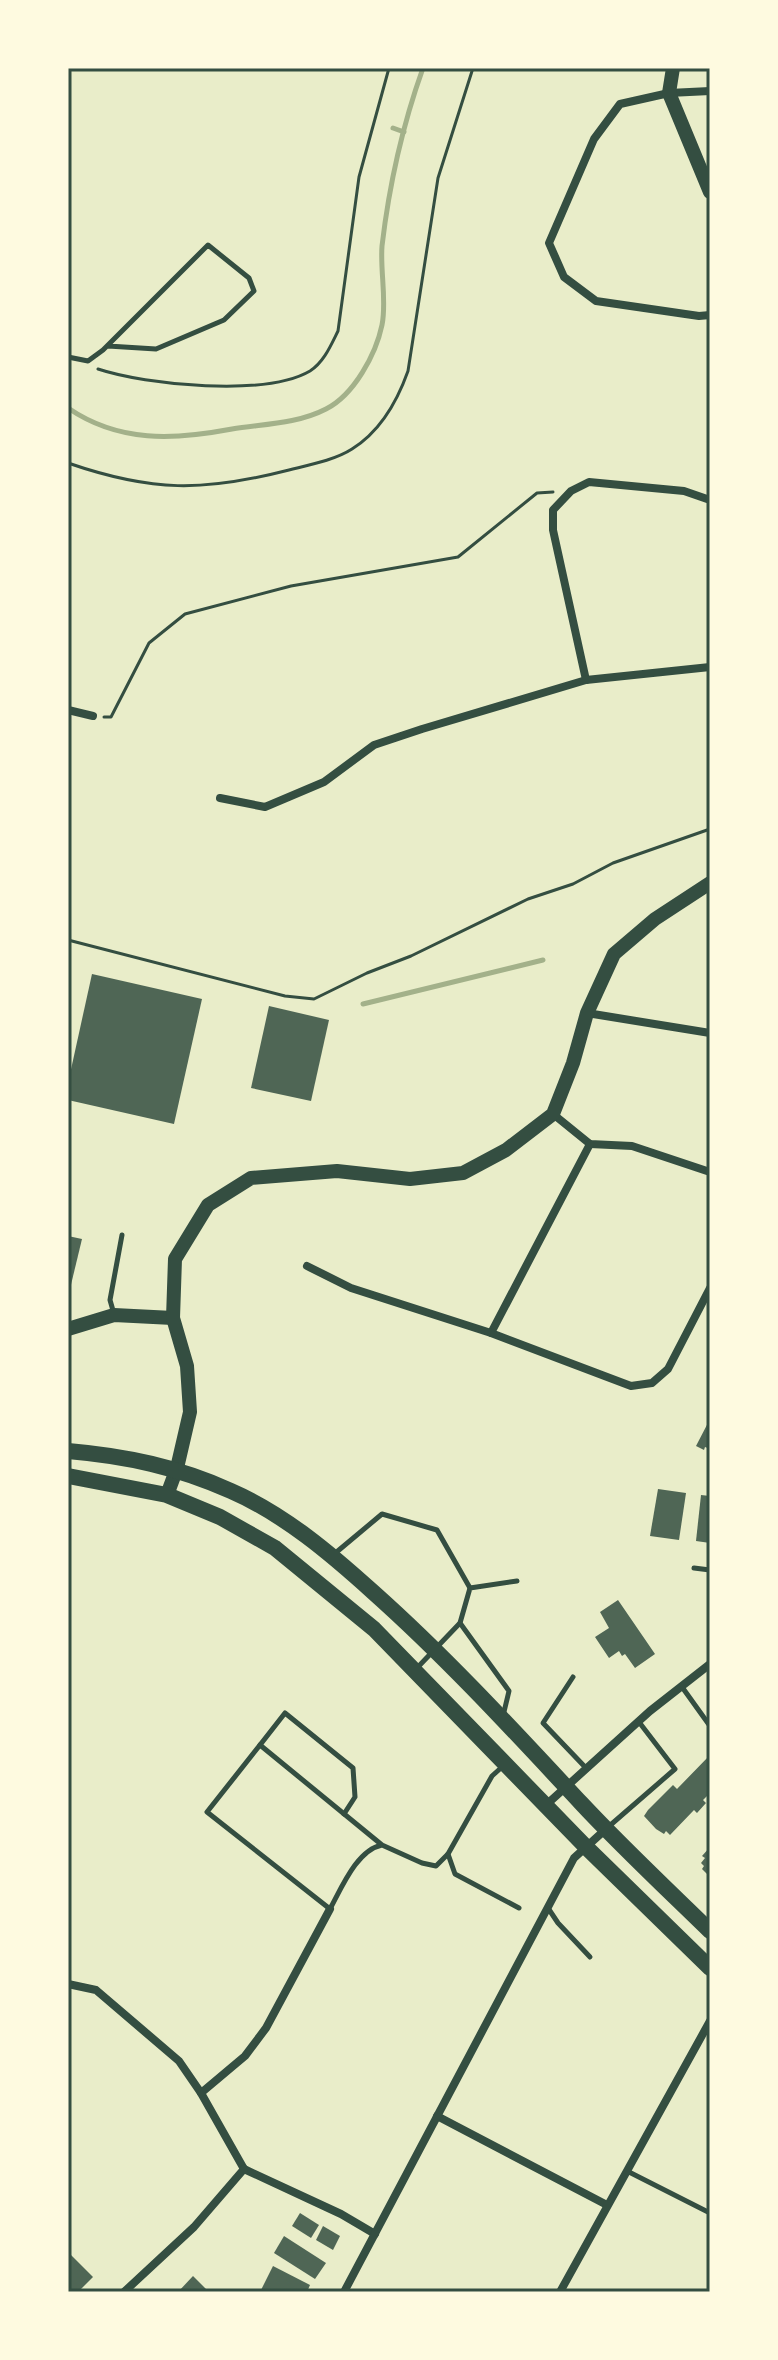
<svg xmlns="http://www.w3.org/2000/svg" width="778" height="2360" viewBox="0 0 778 2360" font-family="Georgia,serif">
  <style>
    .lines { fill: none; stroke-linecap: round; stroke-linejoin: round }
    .stream { stroke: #a3b18a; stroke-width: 5 }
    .building { fill: #4f6655 }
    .path { stroke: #344e41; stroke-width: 3 }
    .service { stroke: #344e41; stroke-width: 5 }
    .minor { stroke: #344e41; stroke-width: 8 }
    .tertiary { stroke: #344e41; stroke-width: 14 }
    .primary { stroke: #344e41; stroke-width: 16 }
    .neatline { fill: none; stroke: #344e41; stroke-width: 3 }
  </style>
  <rect width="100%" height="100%" fill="#e9edc9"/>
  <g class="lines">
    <g class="stream">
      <polyline points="393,128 404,132"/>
      <path d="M 68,408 C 119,443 174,440 232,429 C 263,424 297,424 326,409 C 354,395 376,354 382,325 C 387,301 380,271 382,246 C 389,186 403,124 423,68"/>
      <polyline points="363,1004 543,960"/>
    </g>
  </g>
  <g class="building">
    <polygon points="92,974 202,999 174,1124 68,1100 68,1083"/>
    <polygon points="269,1006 329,1020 311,1101 251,1088"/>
    <polygon points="68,1236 82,1239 69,1293 68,1293"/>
    <polygon points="710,1419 710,1449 705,1447 704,1450 696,1446"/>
    <polygon points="658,1489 686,1493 679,1540 650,1536"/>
    <polygon points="701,1495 710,1496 710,1543 696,1541"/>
    <polygon points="618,1600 655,1654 635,1668 625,1654 622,1656 619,1651 609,1658 595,1637 609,1628 600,1612"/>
    <polygon points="710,1755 710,1793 703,1800 706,1803 697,1813 694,1810 670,1835 666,1831 664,1834 656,1829 644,1816 648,1810 673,1785 677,1789"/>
    <polygon points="710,1847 710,1877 702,1869 704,1866 701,1863 705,1858 702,1856"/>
    <polygon points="300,2213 319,2225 311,2238 292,2226"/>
    <polygon points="323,2226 340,2236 333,2250 316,2240"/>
    <polygon points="284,2236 326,2263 315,2279 274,2253"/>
    <polygon points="68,2252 93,2277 78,2292 68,2292"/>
    <polygon points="273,2266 310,2285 307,2292 260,2292"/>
    <polygon points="193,2276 209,2292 178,2292"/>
  </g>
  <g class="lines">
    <g class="path">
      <path d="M 98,369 C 146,385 266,397 310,371 C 324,362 331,345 338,331 L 359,177 L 389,68"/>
      <path d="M 68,463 C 152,492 203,492 289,470 C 309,465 335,460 352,449 C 381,431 397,402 408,371 L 438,178 L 473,68"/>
      <polyline points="104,717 111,717 149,643 185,614 291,586 458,557 537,493 553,492"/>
      <polyline points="68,940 285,996 314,999 367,973 411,956 528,899 573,884 613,863 710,829"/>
    </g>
    <g class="service">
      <polyline points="68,357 88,361 103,350 208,245 249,278 254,291 224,320 156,349 108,346"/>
      <polyline points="114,1314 110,1300 122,1235"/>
      <polyline points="333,1555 382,1514 437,1530 470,1588"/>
      <polyline points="694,1568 710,1570"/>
      <polyline points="460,1623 509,1691 503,1716"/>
      <polyline points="416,1669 460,1623 470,1588 517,1581"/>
      <polyline points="573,1677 543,1723 586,1768"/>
      <polyline points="682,1687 710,1726"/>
      <polyline points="260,1745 285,1713 353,1768 355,1797 344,1814"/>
      <polyline points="607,1828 675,1769 639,1722"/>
      <path d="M 382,1845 C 357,1850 342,1887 330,1909 L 207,1812 L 260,1745 L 382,1845 L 422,1863 L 436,1866 L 448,1854 L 492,1776 L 502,1767"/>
      <polyline points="448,1854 455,1874 519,1908"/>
      <polyline points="548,1908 558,1923 590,1957"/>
      <polyline points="627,2171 710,2213"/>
    </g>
    <g class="minor">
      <polyline points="710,91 669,93 620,104 594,139 549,243 564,277 596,301 699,316 710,315"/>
      <polyline points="586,680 553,530 553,510 571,491 589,482 684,491 710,500"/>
      <polyline points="68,710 93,716"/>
      <polyline points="220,798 265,807 324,782 374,745 422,729 586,680 710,667"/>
      <polyline points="587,1013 710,1033"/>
      <polyline points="553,1114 590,1144 632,1146 710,1172"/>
      <polyline points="590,1144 491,1333 631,1386 652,1383 668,1369 710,1288"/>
      <polyline points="307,1266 351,1288 491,1333"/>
      <polyline points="546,1805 650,1711 710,1664"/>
      <polyline points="68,1984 96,1990 179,2061 201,2093 244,2169"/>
      <polyline points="201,2093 245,2056 266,2028 330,1909"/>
      <polyline points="437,2116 607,2205"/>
      <polyline points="244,2169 341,2214 375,2234"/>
      <polyline points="124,2292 194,2227 244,2169"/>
      <polyline points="344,2292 574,1858 606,1829"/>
      <polyline points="560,2292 710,2021"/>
    </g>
    <g class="tertiary">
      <polyline points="673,68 669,93 710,192"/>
      <polyline points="68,1329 114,1315 173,1318"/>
      <polyline points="167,1495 177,1468 190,1412 187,1366 173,1318 175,1259 208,1205 251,1178 337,1171 410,1179 463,1173 506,1150 553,1114 573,1063 587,1013 614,954 655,919 710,883"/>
    </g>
    <g class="primary">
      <path d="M 68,1451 C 126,1456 178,1467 231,1491 C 284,1514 331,1554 373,1592 C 447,1658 514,1731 581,1803 C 622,1847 667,1889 710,1931"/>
      <polyline points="68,1476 167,1495 220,1517 275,1548 374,1629 586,1847 710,1968"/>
    </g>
  </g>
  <rect width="778" height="2360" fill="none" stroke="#fefae0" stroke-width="140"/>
  <rect x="70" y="70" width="638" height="2220" class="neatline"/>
</svg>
